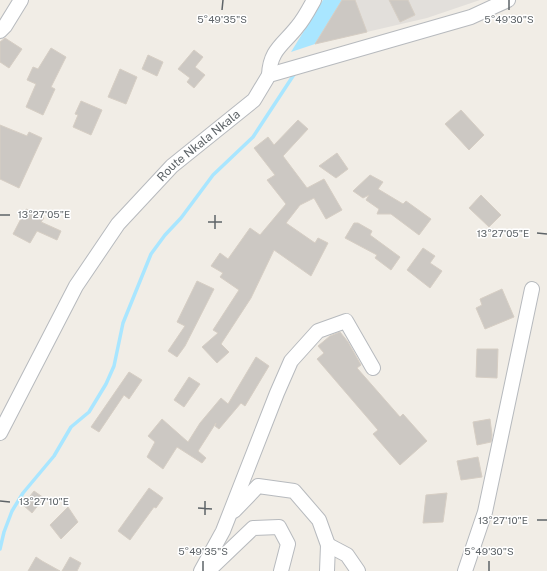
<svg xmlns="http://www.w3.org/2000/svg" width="547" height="571" viewBox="0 0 547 571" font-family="'Public Sans',sans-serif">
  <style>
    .industrial { fill: #e2dfdb }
    .water { fill: #a9e6ff }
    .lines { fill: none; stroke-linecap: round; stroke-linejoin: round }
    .stream { stroke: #a9e6ff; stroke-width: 3.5 }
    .building { fill: #ccc8c3; stroke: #d6cec4 }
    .minor-casing { stroke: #b7babe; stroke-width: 16 }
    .minor { stroke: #fff; stroke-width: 14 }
    .ticks { fill: none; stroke: #5e6468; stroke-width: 1.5 }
    .labels { text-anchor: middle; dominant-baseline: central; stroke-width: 3; stroke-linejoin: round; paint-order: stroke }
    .street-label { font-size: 12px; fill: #5e6468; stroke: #fff }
    .ticks-label { font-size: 10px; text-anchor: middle; fill: #5e6468; stroke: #fff; stroke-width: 3; stroke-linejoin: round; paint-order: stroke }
  </style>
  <rect width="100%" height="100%" fill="#f1ede6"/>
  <polygon class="industrial" points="342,0 480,0 427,18 315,44"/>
  <polygon class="water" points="323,0 342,0 315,44 291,52"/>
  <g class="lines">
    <polyline class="stream" points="0,549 4,532 12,511 23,493 54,456 71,427 89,412 106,384 114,366 123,323 151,254 165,235 181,218 213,175 253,137 295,73"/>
  </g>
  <g class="building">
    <polygon points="342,0 355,0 367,32 315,44"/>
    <polygon points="389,0 408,0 415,15 400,22"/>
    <polygon points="5,38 22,49 9,68 0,62 0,42"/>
    <polygon points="51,48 66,57 51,87 55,89 43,115 26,107 36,84 27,80 33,67 38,69"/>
    <polygon points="194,50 203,57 195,67 205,75 194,88 187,82 190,78 178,69"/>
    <polygon points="148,55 163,62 157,76 142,69"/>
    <polygon points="120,69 137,77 126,104 108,97"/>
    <polygon points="81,101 102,110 91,135 73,127 78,115 75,114"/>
    <polygon points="461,110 484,135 469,150 445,124"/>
    <polygon points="298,120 308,129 283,156 307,188 324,179 342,210 326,219 314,198 300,205 286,223 315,243 318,238 328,243 311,276 274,250 251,298 221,344 229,352 217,363 202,347 218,333 213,330 239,290 220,277 223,273 211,266 220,253 228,259 250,228 260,235 286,204 267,180 275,175 254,148 268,137 274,145"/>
    <polygon points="0,125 27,136 29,132 42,138 19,188 0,179"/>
    <polygon points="337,153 348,169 336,178 319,166"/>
    <polygon points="370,175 383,182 378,189 403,204 406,201 431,219 419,235 391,214 377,214 379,209 366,200 369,195 363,198 353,191"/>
    <polygon points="481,195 501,215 489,227 469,208"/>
    <polygon points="26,209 44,218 41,222 61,231 57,240 37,231 30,243 13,234"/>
    <polygon points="354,223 358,223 372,231 370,235 400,257 391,270 375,258 377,255 345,238"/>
    <polygon points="423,248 435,256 430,263 442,271 430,288 407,270"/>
    <polygon points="197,281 214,289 185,346 177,357 168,351 185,326 177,322"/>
    <polygon points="502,289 514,317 485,329 476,308 482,305 480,299"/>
    <polygon points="340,332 348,342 361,365 357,368 400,417 403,414 427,441 400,465 373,434 378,430 317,359 324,353 318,346 330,336"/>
    <polygon points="477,349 498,349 497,378 476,377"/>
    <polygon points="256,357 269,366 245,406 241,403 219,429 215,426 216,423 198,451 206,458 202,463 177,447 163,469 147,457 155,442 148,436 162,419 188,442 200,423 221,398 228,404"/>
    <polygon points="129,372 142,380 129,399 124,395 99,432 91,427"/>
    <polygon points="189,377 200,384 184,407 174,400"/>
    <polygon points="490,419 492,435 491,442 477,445 473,422"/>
    <polygon points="478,457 482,477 461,480 457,461"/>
    <polygon points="149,488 163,498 156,508 154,507 130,540 118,531"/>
    <polygon points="34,491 44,498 32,513 23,505"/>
    <polygon points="447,493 443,522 423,523 426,495"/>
    <polygon points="68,507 78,522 61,539 50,525"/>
    <polygon points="36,557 42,561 60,571 28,571"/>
    <polygon points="70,557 81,563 77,571 62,571"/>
  </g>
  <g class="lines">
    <g class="minor-casing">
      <g id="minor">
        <polyline points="0,31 5,26 21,0"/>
        <path d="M 269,75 C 270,50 283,45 297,27 C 304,19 309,9 314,0"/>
        <path id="s1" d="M 0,433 L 76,286 L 118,224 L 172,166 L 254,100 L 269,75 L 471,17 L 508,0"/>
        <polyline points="234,511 258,486 294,491 319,520 328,545 327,571"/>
        <polyline points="328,545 347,555 358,571"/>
        <polyline points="201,571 223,531 277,393 291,361 318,331 346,321 373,368"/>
        <polyline points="208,571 253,528 279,527 288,544 281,571"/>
        <polyline points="465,571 485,512 532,289"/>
      </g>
    </g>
    <use href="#minor" class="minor"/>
  </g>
  <path class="ticks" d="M 222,10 L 223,0M 509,10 L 509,0M 0,215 L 10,215M 208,222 L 222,222M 215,229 L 215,215M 537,233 L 547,234M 0,501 L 10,502M 198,508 L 212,509M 205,515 L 205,501M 537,520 L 547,520M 203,571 L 203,561M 489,571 L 489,561"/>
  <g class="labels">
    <g class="street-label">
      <text stroke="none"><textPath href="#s1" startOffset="353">Route Nkala Nkala</textPath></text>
    </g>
  </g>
  <g class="ticks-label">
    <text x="222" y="23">5°49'35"S</text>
    <text x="509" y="23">5°49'30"S</text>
    <text x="44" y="218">13°27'05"E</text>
    <text x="503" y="237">13°27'05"E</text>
    <text x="44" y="505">13°27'10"E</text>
    <text x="503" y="524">13°27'10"E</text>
    <text x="203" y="555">5°49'35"S</text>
    <text x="489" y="555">5°49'30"S</text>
  </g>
</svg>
